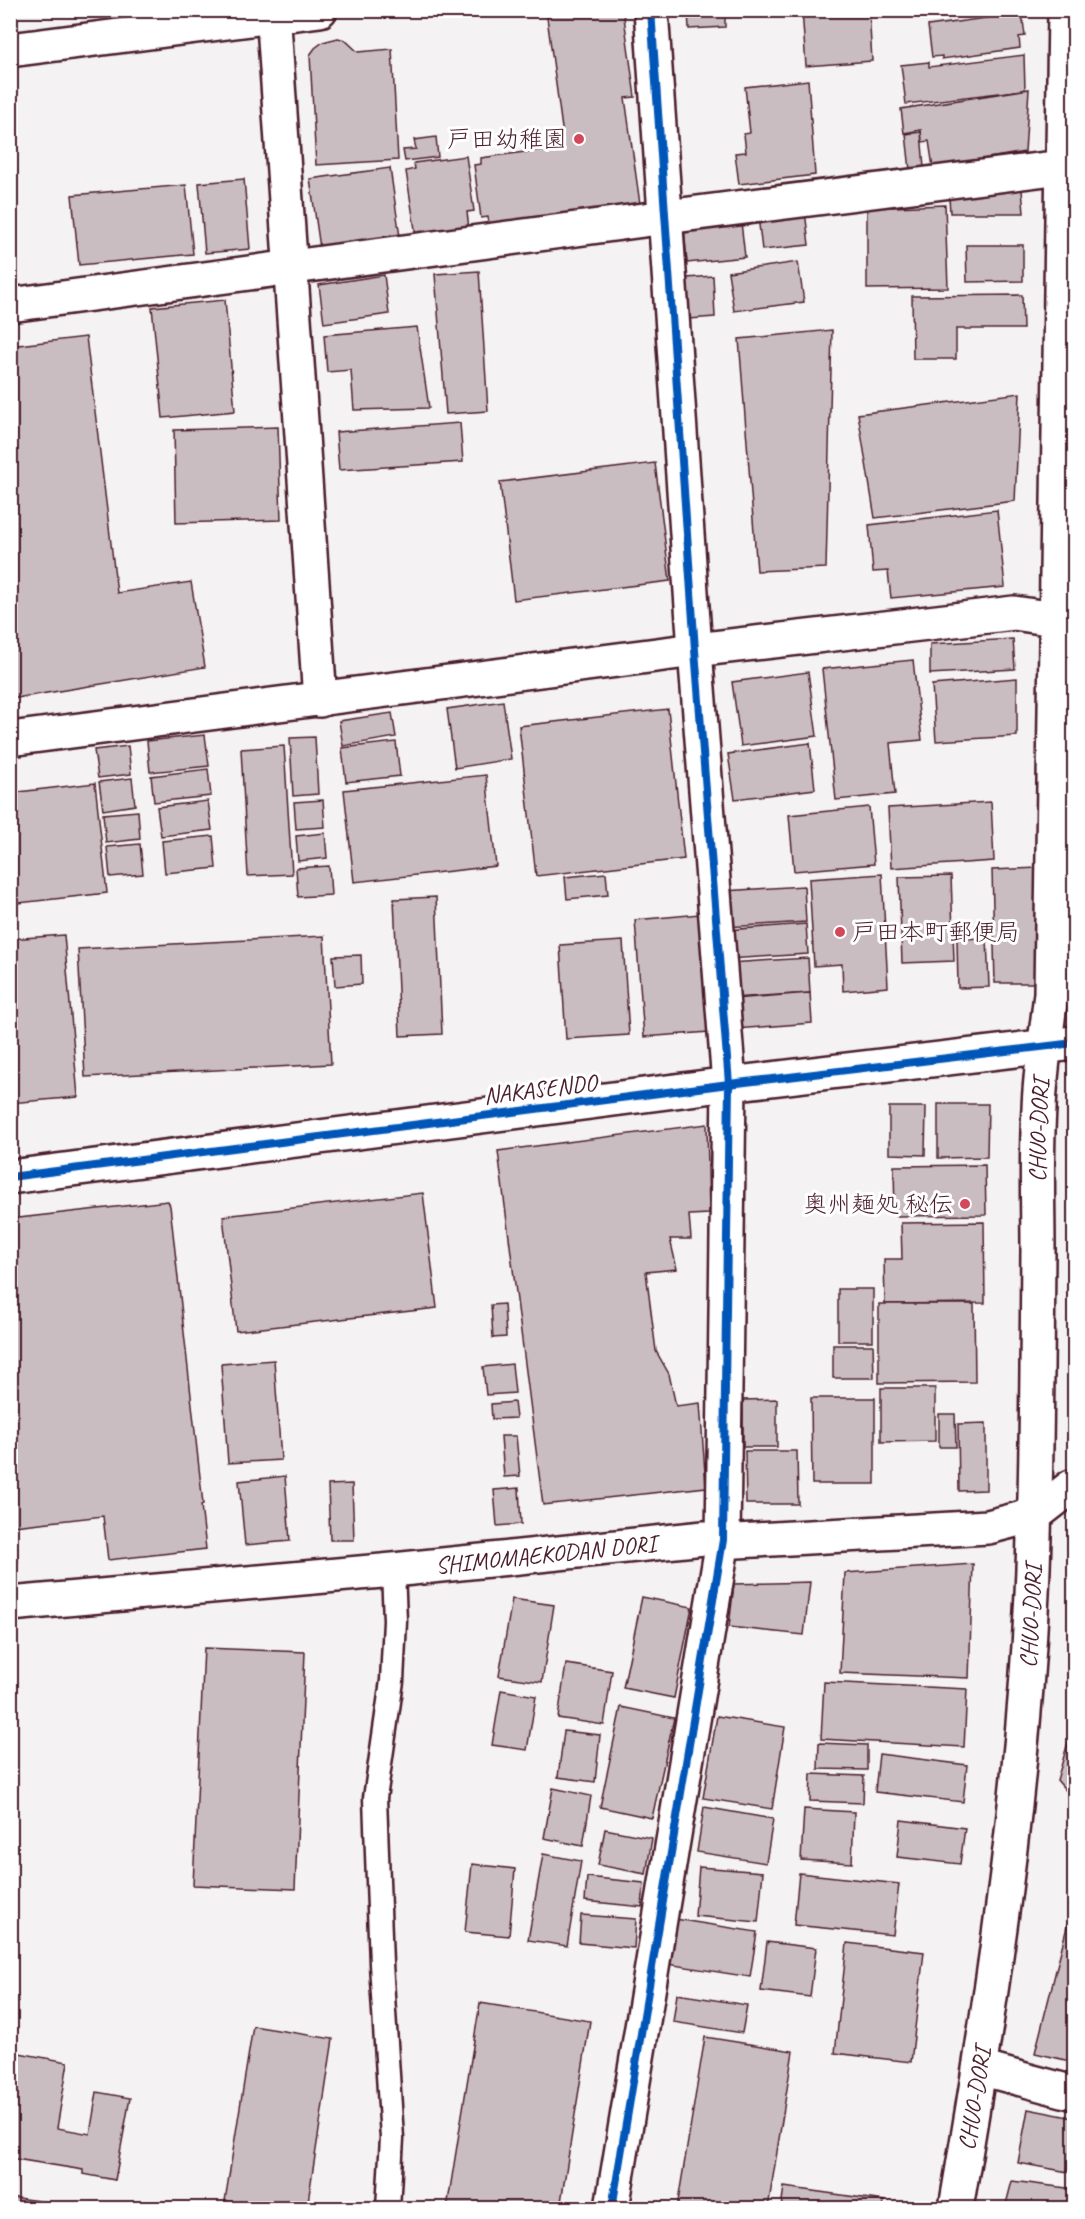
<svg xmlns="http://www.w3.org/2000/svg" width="1085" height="2219" viewBox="0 0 1085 2219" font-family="Caveat,'Klee One',sans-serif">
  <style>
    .building { fill: #cabdc1; stroke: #4a1f2b; stroke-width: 1.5 }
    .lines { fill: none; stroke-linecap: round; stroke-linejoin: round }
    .lane-casing { stroke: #4a1f2b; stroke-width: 27 }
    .street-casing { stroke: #4a1f2b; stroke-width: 38 }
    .secondary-casing { stroke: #4a1f2b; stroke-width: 38 }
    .highway-casing { stroke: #4a1f2b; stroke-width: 38 }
    .lane { stroke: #fff; stroke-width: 22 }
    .street { stroke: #fff; stroke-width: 33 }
    .secondary { stroke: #fff; stroke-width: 33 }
    .highway { stroke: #fff; stroke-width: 33 }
    .cycleway-casing { stroke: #fff; stroke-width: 11 }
    .cycleway { stroke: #0057b8; stroke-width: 8 }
    .poi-dot { fill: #d1495b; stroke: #fff; stroke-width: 2 }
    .labels { text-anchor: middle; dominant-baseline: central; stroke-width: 6; stroke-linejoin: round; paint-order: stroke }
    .poi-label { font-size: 24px; fill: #4a1f2b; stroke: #fff; text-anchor: end }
    .street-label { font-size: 24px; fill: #4a1f2b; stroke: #fff }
  </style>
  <rect width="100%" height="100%" fill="#f4f2f2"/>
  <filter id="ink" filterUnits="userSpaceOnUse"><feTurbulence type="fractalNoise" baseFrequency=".0167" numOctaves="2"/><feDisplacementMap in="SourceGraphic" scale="12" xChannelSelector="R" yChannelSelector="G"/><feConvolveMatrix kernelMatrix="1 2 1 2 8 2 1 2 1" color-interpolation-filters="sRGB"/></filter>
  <g filter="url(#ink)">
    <g class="building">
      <polygon points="546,10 623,10 635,97 625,98 640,204 489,224 488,217 481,218 474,165 481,164 481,158 554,148 552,138 563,136"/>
      <polygon points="688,10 725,10 725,27 689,29"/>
      <polygon points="802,10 869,10 872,61 806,66"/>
      <polygon points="951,10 989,10 952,14"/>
      <polygon points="1022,13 1025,36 1019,37 1020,48 942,59 942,56 932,57 928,26"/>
      <polygon points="338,38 345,40 358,52 392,49 398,160 316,165 310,55 315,48 323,42"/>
      <polygon points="1024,55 1025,90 906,104 901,65 929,62 929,67"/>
      <polygon points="808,80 815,175 739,184 735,153 746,152 744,134 750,133 745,87"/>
      <polygon points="1029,89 1025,152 933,167 929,141 922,142 921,130 904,133 901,109"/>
      <polygon points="921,132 924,168 910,170 906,134"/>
      <polygon points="436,137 438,157 405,161 403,150 416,149 414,140"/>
      <polygon points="466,156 474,211 467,212 469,229 416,236 406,171 415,169 414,163"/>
      <polygon points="390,168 400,237 320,248 310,179"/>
      <polygon points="244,179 250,249 205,253 199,183"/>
      <polygon points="186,185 193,254 79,265 72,195"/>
      <polygon points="1022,190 1024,213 950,213 949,197"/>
      <polygon points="945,205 948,288 867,289 867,208"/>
      <polygon points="805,211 809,245 762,250 758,216"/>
      <polygon points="741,222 745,257 687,263 684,228"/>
      <polygon points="966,245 1023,245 1023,281 967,282"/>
      <polygon points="798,262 804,302 734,311 728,272"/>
      <polygon points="479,271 488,411 446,414 435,274"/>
      <polygon points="384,275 389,314 324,323 319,285"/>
      <polygon points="713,276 715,317 689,319 687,278"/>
      <polygon points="1022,295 1023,329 956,329 956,359 913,359 912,296"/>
      <polygon points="225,300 235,411 163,418 152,307"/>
      <polygon points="417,327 429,408 354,410 351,370 327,372 324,335"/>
      <polygon points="832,330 826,568 757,571 739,339"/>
      <polygon points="86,337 117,593 191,582 205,667 10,699 10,346"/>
      <polygon points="1020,393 1015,501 875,518 858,414"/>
      <polygon points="460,423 463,462 339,470 336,432"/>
      <polygon points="278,427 281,520 176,523 174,430"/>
      <polygon points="655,463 670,581 514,600 500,482"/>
      <polygon points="997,510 1005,587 891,598 888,571 873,572 869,525"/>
      <polygon points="1013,639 1015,669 930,674 930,644"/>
      <polygon points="913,660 922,740 890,743 895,794 836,800 822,669"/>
      <polygon points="808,672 817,736 741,746 732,682"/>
      <polygon points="1017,678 1017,736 936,741 932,685"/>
      <polygon points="503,701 511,759 455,768 447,709"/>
      <polygon points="668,709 684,859 536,876 519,726"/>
      <polygon points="392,713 396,737 343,746 339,721"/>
      <polygon points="205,735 209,766 150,772 147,741"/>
      <polygon points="315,737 318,794 293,796 290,738"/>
      <polygon points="396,742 400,776 346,782 342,748"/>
      <polygon points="810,743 815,789 735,799 728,754"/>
      <polygon points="128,746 131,774 98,778 94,750"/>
      <polygon points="284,746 292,874 248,876 241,749"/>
      <polygon points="208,769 211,796 154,802 151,776"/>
      <polygon points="486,775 496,866 354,882 344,790"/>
      <polygon points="132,778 135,805 103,810 99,782"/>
      <polygon points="95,783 107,893 10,904 10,793"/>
      <polygon points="323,800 325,827 296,829 294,802"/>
      <polygon points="208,801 212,830 161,836 157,807"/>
      <polygon points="991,802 994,861 891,868 888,808"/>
      <polygon points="869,807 874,864 794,871 789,815"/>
      <polygon points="138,811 140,839 106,843 103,814"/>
      <polygon points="325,833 327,858 298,861 296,836"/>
      <polygon points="213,836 216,868 165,873 162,841"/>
      <polygon points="140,844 143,874 110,877 107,847"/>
      <polygon points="329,866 331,895 298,897 296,868"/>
      <polygon points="1039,868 1041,983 995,983 992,870"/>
      <polygon points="606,873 608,895 567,899 565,877"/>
      <polygon points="882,874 888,987 843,991 842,964 814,966 809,879"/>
      <polygon points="951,876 954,961 902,963 899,877"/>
      <polygon points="804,886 806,922 726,927 724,891"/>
      <polygon points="436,897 442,1034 400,1036 394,899"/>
      <polygon points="700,914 709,1032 644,1037 635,920"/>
      <polygon points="806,924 808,954 728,959 726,930"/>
      <polygon points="64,935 78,1097 10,1103 10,939"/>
      <polygon points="324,936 331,1064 85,1077 78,949"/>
      <polygon points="987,938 989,987 958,988 957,939"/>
      <polygon points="623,941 629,1035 566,1039 560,945"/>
      <polygon points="361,955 362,984 335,986 333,956"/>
      <polygon points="808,958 810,993 732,998 729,963"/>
      <polygon points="810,993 812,1023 735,1029 733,999"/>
      <polygon points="938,1104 988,1104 987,1157 938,1158"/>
      <polygon points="889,1107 926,1107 925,1155 889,1154"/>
      <polygon points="707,1124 709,1214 689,1215 691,1239 670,1239 677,1269 646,1272 656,1351 669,1374 676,1406 700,1403 706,1487 543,1505 498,1151"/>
      <polygon points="985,1165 986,1215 895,1216 894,1166"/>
      <polygon points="423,1193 437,1308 236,1331 223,1216"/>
      <polygon points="168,1201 170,1206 203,1504 201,1505 206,1549 108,1560 103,1516 14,1526 18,1563 10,1564 10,1219"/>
      <polygon points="984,1222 985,1303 885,1304 884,1259 902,1259 901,1223"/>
      <rect x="838" y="1289" width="35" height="52"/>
      <polygon points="504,1304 506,1337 493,1338 491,1305"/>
      <polygon points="879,1304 974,1304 975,1382 879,1383"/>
      <polygon points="833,1345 873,1345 874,1378 833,1378"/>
      <polygon points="274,1360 281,1460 228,1463 221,1364"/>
      <polygon points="512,1364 515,1393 486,1395 483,1367"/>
      <polygon points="881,1388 935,1388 935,1441 881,1442"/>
      <polygon points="811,1398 875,1398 875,1484 812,1484"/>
      <polygon points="777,1399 777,1447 743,1447 743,1400"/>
      <polygon points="514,1402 516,1418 492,1419 491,1404"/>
      <polygon points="939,1414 955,1414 956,1447 939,1447"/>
      <polygon points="986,1423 986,1490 959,1491 958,1424"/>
      <polygon points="501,1436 516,1436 520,1476 504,1477"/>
      <polygon points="745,1451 797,1451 798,1504 746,1504"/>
      <polygon points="285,1476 290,1541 245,1545 239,1481"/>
      <polygon points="352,1484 354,1540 330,1540 328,1485"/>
      <polygon points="519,1488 521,1524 497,1526 494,1490"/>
      <polygon points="973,1564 969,1678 840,1673 845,1573"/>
      <polygon points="810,1582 804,1635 729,1627 734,1584"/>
      <polygon points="642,1597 692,1607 674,1698 623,1688"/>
      <polygon points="512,1599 554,1605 542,1682 499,1676"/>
      <polygon points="204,1648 305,1652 295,1889 193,1885"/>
      <polygon points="566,1664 612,1671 604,1725 558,1718"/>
      <polygon points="824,1682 967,1689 964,1747 821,1739"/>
      <polygon points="501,1690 536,1696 527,1750 492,1745"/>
      <polygon points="621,1707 674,1718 652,1818 600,1807"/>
      <polygon points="717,1716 785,1727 772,1809 703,1798"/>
      <polygon points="1074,1722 1074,1800 1057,1780"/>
      <polygon points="564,1731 600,1735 595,1782 558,1777"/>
      <polygon points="819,1743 867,1745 867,1770 818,1769"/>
      <polygon points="879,1754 967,1765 963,1802 875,1792"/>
      <polygon points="811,1774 864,1776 863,1803 810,1801"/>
      <polygon points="553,1788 591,1796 583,1846 544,1838"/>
      <polygon points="704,1807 773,1819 766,1863 697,1852"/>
      <polygon points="804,1809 854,1812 852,1863 801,1860"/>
      <polygon points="901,1820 965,1828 960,1864 897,1857"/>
      <polygon points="605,1829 652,1838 646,1874 598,1865"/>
      <polygon points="543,1854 581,1861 567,1946 528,1940"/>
      <polygon points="472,1864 515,1869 509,1936 465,1932"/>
      <polygon points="699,1867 763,1872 758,1922 695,1916"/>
      <polygon points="799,1873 899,1884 893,1935 794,1925"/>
      <polygon points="587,1877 644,1883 642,1907 585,1901"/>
      <polygon points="1074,1899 1074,2062 1035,2053"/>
      <polygon points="581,1915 636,1919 634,1948 579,1943"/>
      <polygon points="675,1919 757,1932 750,1977 667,1964"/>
      <polygon points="767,1942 816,1948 810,1997 761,1991"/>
      <polygon points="847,1943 924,1952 911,2062 835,2053"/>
      <polygon points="677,1994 747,2005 742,2033 673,2022"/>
      <polygon points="480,2003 590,2021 560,2208 447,2208"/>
      <polygon points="253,2026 333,2039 307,2208 275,2208 225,2201"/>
      <polygon points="705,2037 793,2051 768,2208 677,2208"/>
      <polygon points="19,2053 68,2062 57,2128 90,2134 97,2092 130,2098 115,2180 83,2174 83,2170 10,2158 10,2103"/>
      <polygon points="1028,2109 1074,2118 1074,2173 1018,2163"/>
      <polygon points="1012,2181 1074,2189 1074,2208 1005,2208"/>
      <polygon points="784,2187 884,2201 883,2208 781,2208"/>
      <polygon points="10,2197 90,2208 10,2208"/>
    </g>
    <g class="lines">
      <g class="lane-casing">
        <polyline id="lane" points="388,2208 392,2138 381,1964 375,1798 392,1681 395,1621 393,1570"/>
      </g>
      <g class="street-casing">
        <g id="street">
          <polyline points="273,10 320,700"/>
          <polyline points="10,50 320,10"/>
          <polyline points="10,305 666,217 1062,167"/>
          <polyline points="10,739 695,650 1014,613 1074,622"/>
          <polyline points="980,2068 1074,2093"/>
          <polyline points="612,2208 723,1540 729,1084 695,650 651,10"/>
        </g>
      </g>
      <g class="secondary-casing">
        <g id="secondary">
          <path id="s1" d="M 10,1604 L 393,1570 L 704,1538 L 737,1541 L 988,1527 L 1035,1515 L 1071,1487"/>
          <path id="s2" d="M 956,2208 C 991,2005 1022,1800 1032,1594 C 1037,1479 1037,1365 1038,1250 C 1038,1203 1036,1156 1039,1109 C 1040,1071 1047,1032 1051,993 L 1065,10"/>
        </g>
      </g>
      <g class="highway-casing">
        <polyline id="highway" points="10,1177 729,1084 1074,1043"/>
      </g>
      <use href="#lane" class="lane"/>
      <use href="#street" class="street"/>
      <use href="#secondary" class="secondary"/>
      <use href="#highway" class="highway"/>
      <g class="cycleway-casing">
        <g id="cycleway">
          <polyline points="10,1177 729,1084 1074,1043"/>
          <polyline points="612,2208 723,1540 729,1084 695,650 651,10"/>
        </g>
      </g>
      <use href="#cycleway" class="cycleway"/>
    </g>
  </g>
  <g class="poi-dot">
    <circle cx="579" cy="139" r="6"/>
    <circle cx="840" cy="932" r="6"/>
    <circle cx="965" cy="1204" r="6"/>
  </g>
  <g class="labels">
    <g class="poi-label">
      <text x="567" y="139">戸田幼稚園</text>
      <text x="852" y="932" text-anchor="start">戸田本町郵便局</text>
      <text x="953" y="1204">奥州麺処 秘伝</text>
    </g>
    <g class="street-label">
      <text transform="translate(540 1089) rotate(-7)">NAKASENDO</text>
      <text stroke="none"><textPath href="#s2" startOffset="1083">CHUO-DORI</textPath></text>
      <text stroke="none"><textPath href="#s1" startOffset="538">SHIMOMAEKODAN DORI</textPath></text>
      <text stroke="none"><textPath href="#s2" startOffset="597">CHUO-DORI</textPath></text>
      <text stroke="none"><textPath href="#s2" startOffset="111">CHUO-DORI</textPath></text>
    </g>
  </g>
  <rect width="1085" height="2219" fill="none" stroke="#fff" stroke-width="36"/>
  <rect x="18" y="18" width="1049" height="2183" fill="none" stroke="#4a1f2b" stroke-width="2" filter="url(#ink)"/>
</svg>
